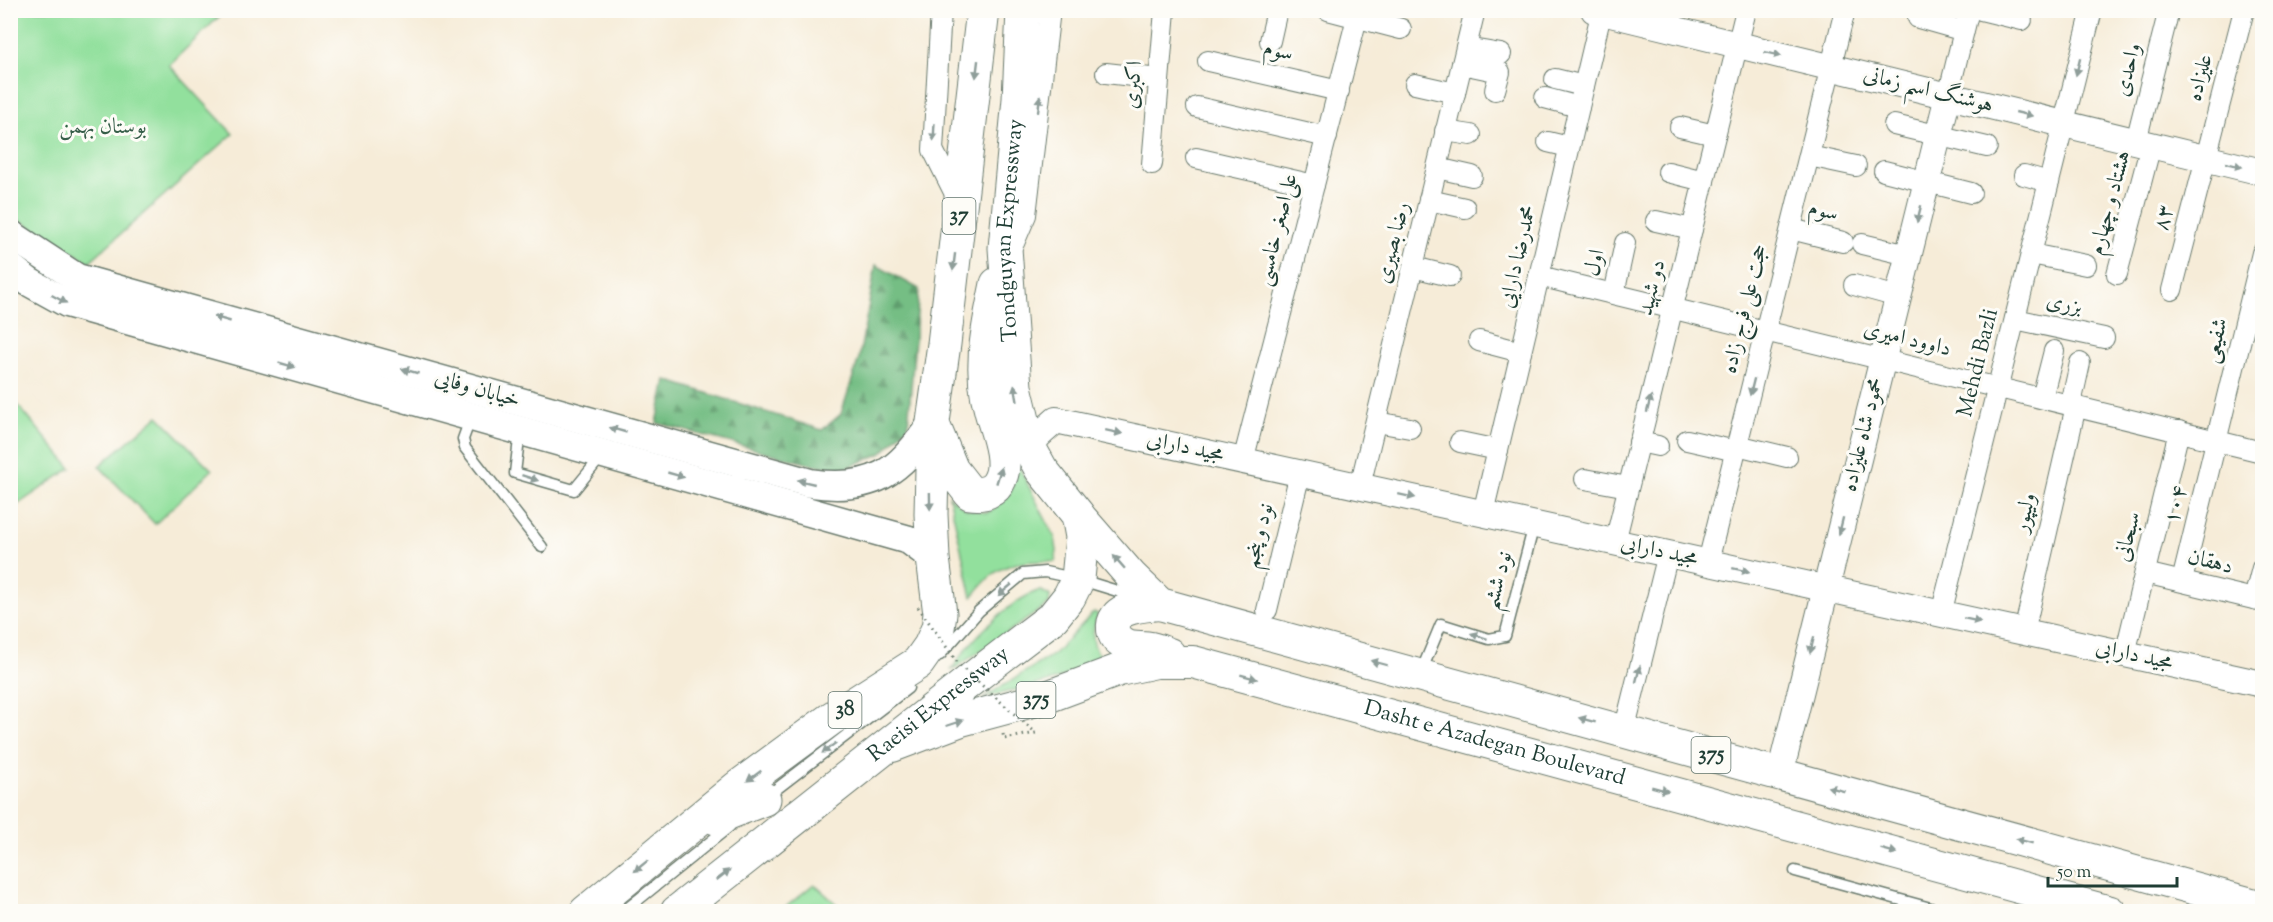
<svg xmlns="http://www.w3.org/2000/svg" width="2273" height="922" viewBox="0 0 2273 922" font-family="'Sorts Mill Goudy',Amiri,serif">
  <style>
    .green { fill: #92e09d; stroke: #588e68; stroke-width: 1.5 }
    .forest { fill: url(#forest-firs); stroke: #4a7e5c; stroke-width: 1.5 }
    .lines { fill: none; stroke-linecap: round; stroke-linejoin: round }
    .service-casing { stroke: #6a7a6d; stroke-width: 13 }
    .minor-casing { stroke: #6a7a6d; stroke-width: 22 }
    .tertiary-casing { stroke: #6a7a6d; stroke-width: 28 }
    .secondary-casing { stroke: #6a7a6d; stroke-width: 31 }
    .primary-casing { stroke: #6a7a6d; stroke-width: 34 }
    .trunk-casing { stroke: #6a7a6d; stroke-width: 35 }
    .path { stroke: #6a7a6d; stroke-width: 3; stroke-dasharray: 1.5 4.5; stroke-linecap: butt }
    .service { stroke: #fff; stroke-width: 10 }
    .minor { stroke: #fff; stroke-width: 20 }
    .tertiary { stroke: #fff; stroke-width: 26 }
    .secondary { stroke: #fff; stroke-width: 28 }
    .primary { stroke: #fff; stroke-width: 32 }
    .trunk { stroke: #fff; stroke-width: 33 }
    .path-bridge { stroke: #6a7a6d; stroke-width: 3; stroke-dasharray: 1.5 4.5; stroke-linecap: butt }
    .oneway { fill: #8f9e9a }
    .labels { text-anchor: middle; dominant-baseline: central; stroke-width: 6; stroke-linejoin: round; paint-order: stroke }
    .shield { fill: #fdfcf7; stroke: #62766e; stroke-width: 1.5 }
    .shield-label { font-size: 21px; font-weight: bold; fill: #1f3d34 }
    .street-label { font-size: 22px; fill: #1f3d34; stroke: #fdfcf7 }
    .park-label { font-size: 22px; fill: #365e49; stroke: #fdfcf7 }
  </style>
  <defs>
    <pattern id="forest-firs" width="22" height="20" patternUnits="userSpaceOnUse" patternTransform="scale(1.5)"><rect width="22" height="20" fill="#75be84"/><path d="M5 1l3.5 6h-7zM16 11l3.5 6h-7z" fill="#5f9c6d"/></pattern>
  </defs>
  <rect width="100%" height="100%" fill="#fdfcf7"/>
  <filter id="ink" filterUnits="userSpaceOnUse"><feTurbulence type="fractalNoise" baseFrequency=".0167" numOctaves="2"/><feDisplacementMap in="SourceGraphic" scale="12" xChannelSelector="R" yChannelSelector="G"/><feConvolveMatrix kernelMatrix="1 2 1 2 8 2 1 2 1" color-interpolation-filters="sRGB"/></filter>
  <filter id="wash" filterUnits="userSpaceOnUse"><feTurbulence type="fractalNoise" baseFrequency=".008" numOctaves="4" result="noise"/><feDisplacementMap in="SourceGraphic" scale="24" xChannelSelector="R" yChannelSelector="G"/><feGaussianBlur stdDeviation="1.35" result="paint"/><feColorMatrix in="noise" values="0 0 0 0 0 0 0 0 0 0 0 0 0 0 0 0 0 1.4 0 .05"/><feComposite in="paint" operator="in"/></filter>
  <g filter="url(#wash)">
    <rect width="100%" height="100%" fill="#f6ecd8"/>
    <g class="green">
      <polygon points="11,10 225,11 169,65 233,134 89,262 11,215"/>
      <polygon points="10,396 71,468 11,509 10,509"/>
      <polygon points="158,416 212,470 155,524 99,466"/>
      <path d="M 1016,461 L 1055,538 L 1057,551 L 1055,562 C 1034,560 1009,561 991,576 C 984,582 978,590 972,597 L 949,496 L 966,509 L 987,513 C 1012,497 1014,490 1016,461 Z"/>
      <path d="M 1040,590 L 1050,596 L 1049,604 L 951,671 C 968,642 1008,601 1040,590 Z"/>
      <path d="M 1094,612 L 1098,614 C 1092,630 1089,647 1104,659 L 1055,680 L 983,698 L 1054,654 Z"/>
      <polygon points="814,884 844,911 781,911"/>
    </g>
    <polygon class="forest" points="876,265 919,289 908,426 882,453 842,470 806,463 657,423 666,380 822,430 841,414 859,358"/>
  </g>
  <g filter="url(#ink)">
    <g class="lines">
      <g class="service-casing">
        <g id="service">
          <polyline points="471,417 463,439 465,448 542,547"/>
          <polyline points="520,431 515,473 574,490 601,457"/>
          <polyline points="940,655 979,611 1023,574 1045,572 1078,579 1137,597"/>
          <polyline points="1421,672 1441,624 1489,639 1505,636 1534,525"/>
          <polyline points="766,797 908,688"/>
          <polyline points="1795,871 1945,912"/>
          <polyline points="623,912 730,826"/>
        </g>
      </g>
      <g class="minor-casing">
        <g id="minor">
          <polyline points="941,10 933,150 959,202"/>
          <polyline points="1328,10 1401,29"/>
          <polyline points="1981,10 2022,20"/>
          <polyline points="1918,18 1964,31"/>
          <polyline points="1668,28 1674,10"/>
          <polyline points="1270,41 1277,10"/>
          <polyline points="1466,48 1501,54"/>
          <polyline points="1208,61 1339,91"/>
          <polyline points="1462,64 1500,72 1495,90"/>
          <polyline points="1106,73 1159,79"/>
          <polyline points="1555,79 1584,86"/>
          <polyline points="1415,84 1455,93"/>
          <polyline points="1948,96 1969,10"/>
          <polyline points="1545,98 1579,107"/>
          <polyline points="1197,107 1327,137"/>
          <polyline points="1894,125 1987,147"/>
          <polyline points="1680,127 1715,135"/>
          <polyline points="1445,131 1471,135"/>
          <polyline points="2136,141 2169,10"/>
          <polyline points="1548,142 1569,147"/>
          <polyline points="1809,156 1856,166"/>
          <polyline points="1196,158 1314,185"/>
          <polyline points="1152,164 1165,10"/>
          <polyline points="1437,168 1472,176"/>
          <polyline points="1884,171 1971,193"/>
          <polyline points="1668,172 1704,181"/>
          <polyline points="2024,175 2049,182"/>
          <polyline points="1429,200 1465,208"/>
          <polyline points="1656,221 1692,229"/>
          <polyline points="1791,229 1843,242"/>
          <polyline points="1014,243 1026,215 1050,10"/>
          <polyline points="1862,244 1908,255"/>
          <polyline points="2031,254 2086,265"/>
          <polyline points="1413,267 1450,276"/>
          <polyline points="2117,274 2151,145"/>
          <polyline points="1539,276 2262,452"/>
          <polyline points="1854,285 1898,297"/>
          <polyline points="2172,290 2244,10"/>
          <polyline points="1614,294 1625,243"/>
          <polyline points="2015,319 2104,338"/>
          <polyline points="1479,341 1521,352"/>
          <polyline points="2042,398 2054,351"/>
          <polyline points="2071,404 2080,363"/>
          <polyline points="1376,422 1410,428"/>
          <polyline points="1687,440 1736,451"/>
          <polyline points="1460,442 1498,450"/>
          <polyline points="1639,442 1658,446"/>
          <polyline points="1737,445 1787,457"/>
          <polyline points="1243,461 1359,10"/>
          <polyline points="1585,479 1628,487"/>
          <polyline points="1360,486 1475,10"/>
          <polyline points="1483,513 1602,10"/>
          <polyline points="1615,542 1746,10"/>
          <polyline points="1708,562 1845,10"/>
          <polyline points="2145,573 2262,601"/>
          <polyline points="2182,581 2262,253"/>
          <polyline points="2254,599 2262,568"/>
          <polyline points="1267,610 1300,473"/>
          <polyline points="1941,614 2092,10"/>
          <polyline points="2024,632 2076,406"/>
          <polyline points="2125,654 2179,431"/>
          <polyline points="1624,731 1668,554"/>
        </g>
      </g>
      <g class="tertiary-casing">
        <g id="tertiary">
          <polyline points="1594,10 2262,172"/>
          <polyline points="1030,449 1038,436 1056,420 2262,684"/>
          <polyline points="1780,774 1948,96"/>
        </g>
      </g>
      <g class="secondary-casing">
        <g id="secondary">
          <path d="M 10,234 L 77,278 L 810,483 C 873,492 899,473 933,422"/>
          <polyline points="10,267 29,282 67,303 909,540 933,558"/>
        </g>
      </g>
      <g class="primary-casing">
        <g id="primary">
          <polyline points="1078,515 1131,576 1160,604 2262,907"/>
          <path d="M 1160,604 C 1144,606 1110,606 1113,630 C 1114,636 1118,641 1124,644 C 1133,648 1142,646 1151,648 C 1157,649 1163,652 1169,654"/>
          <path id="s1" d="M 892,746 L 961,720 L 1044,698 L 1119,670 L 1156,662 L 1193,662 L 2110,912"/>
        </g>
      </g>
      <g class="trunk-casing">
        <g id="trunk">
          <path d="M 935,429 L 952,470 L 970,493 C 983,495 995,492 1000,479 C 1009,460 996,430 991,411 C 978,367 988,328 997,284"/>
          <polyline points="716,818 764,799"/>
          <polyline points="586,912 738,787 832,718 918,663 930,646 938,628 940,614 933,558 931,514 933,422 944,344 983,10"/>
          <path id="s2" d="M 677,912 L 973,678 L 1053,617 L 1069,597 L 1078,579 L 1082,537 L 1078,515 L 1041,469 L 1030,449 L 1015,387 L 1005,248 L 1019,99 L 1023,10"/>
        </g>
      </g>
      <polyline class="path" points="1003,734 1004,739 1036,733"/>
      <use href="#service" class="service"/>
      <use href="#minor" class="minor"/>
      <use href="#tertiary" class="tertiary"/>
      <use href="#secondary" class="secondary"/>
      <use href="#primary" class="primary"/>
      <use href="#trunk" class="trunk"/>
      <polyline class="path-bridge" points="918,607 960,666 1036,733"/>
    </g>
    <defs><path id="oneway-solid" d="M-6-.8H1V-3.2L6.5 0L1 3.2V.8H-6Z" transform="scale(1.5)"/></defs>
    <g class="oneway">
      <use href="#oneway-solid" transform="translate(1773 54) rotate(13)"/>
      <use href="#oneway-solid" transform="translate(2078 67) rotate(104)"/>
      <use href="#oneway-solid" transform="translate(977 69) rotate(97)"/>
      <use href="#oneway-solid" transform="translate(1039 104) rotate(-83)"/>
      <use href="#oneway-solid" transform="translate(2024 114) rotate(13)"/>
      <use href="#oneway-solid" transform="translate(934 132) rotate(93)"/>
      <use href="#oneway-solid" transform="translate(2234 165) rotate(13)"/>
      <use href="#oneway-solid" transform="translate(1919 214) rotate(104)"/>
      <use href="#oneway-solid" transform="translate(954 262) rotate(97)"/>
      <use href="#oneway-solid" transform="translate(59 299) rotate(28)"/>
      <use href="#oneway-solid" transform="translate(222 319) rotate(-164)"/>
      <use href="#oneway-solid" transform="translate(287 365) rotate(16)"/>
      <use href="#oneway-solid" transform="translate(410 371) rotate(-164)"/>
      <use href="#oneway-solid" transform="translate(1752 387) rotate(104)"/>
      <use href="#oneway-solid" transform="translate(1016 393) rotate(-100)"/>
      <use href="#oneway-solid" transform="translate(1649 404) rotate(-76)"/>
      <use href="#oneway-solid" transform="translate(618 430) rotate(-164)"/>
      <use href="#oneway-solid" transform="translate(1114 432) rotate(12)"/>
      <use href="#oneway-solid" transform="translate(676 475) rotate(16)"/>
      <use href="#oneway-solid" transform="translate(999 475) rotate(-73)"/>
      <use href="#oneway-solid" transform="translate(530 478) rotate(18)"/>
      <use href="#oneway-solid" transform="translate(806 482) rotate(-167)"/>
      <use href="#oneway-solid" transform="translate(1407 496) rotate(12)"/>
      <use href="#oneway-solid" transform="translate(930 501) rotate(89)"/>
      <use href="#oneway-solid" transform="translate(1841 526) rotate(104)"/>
      <use href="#oneway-solid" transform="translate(1119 562) rotate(-131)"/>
      <use href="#oneway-solid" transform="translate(1741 570) rotate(12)"/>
      <use href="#oneway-solid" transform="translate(1005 590) rotate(140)"/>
      <use href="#oneway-solid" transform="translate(1972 620) rotate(12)"/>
      <use href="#oneway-solid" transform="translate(1479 636) rotate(-162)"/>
      <use href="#oneway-solid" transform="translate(1812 645) rotate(104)"/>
      <use href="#oneway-solid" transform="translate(1379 663) rotate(-165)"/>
      <use href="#oneway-solid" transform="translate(1638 674) rotate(-76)"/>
      <use href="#oneway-solid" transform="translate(1249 677) rotate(15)"/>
      <use href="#oneway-solid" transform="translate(1587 720) rotate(-165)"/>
      <use href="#oneway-solid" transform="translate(955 723) rotate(-19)"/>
      <use href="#oneway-solid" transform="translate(829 748) rotate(143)"/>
      <use href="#oneway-solid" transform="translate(754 776) rotate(144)"/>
      <use href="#oneway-solid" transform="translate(1660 789) rotate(15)"/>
      <use href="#oneway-solid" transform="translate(1836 789) rotate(-165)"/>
      <use href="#oneway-solid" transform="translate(2024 841) rotate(-165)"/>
      <use href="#oneway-solid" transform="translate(1889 851) rotate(15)"/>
      <use href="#oneway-solid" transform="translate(641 866) rotate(141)"/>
      <use href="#oneway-solid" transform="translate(723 875) rotate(-38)"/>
    </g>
  </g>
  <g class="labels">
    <g class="shield">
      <rect x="942.5" y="198" width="33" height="36" rx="4.5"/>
      <rect x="1016.5" y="682" width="39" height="36" rx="4.5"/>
      <rect x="828.5" y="692" width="33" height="36" rx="4.5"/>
      <rect x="1691.5" y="737" width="39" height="36" rx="4.5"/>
    </g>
    <g class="shield-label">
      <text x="959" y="216">37</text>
      <text x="1036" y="700">375</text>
      <text x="845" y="710">38</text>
      <text x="1711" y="755">375</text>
    </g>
    <g class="street-label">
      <text transform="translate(1278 52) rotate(13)">سوم</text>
      <text transform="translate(2129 70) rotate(-76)">واحدی</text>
      <text transform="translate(2201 78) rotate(-75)">علیزاده</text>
      <text transform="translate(1134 85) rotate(-85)">اکبری</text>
      <text transform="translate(1928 91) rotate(14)">هوشنگ اسم زمانی</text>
      <text transform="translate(2111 203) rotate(-75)">هشتاد و چهارم</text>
      <text transform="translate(1823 212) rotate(14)">سوم</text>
      <text transform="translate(2165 218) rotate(-76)">۸۳</text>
      <text transform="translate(1278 230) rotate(-76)">علی‌اصغر خامسی</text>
      <text stroke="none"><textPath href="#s2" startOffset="891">Tondguyan Expressway</textPath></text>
      <text transform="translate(1394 243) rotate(-76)">رضا بصیری</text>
      <text transform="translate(1519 257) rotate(-77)">محمدرضا دارایی</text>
      <text transform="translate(1596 263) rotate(-77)">اول</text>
      <text transform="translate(1653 288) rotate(-76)">دو شهید</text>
      <text transform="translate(2064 305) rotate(12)">بزری</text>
      <text transform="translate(1746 309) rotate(-76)">حجت علی فرج زاده</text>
      <text transform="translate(1907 340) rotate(14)">داوود امیری</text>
      <text transform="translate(2217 341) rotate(-77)">شفیعی</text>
      <text transform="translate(1979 363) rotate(-76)">Mehdi Bazli</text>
      <text transform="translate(477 390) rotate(16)">خیابان وفایی</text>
      <text transform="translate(1864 435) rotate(-76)">محمود شاه علیزاده</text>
      <text transform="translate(1185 448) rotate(12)">مجید دارابی</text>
      <text transform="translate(2177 505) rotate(-76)">۱۰۴</text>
      <text transform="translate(2026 513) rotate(-77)">ولیپور</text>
      <text transform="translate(1260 536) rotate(-76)">نود و پنجم</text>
      <text transform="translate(2129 537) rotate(-76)">سبحانی</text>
      <text transform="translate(1659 552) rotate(12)">مجید دارابی</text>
      <text transform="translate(2210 563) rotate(14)">دهقان</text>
      <text transform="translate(1499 581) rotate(-75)">نود ششم</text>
      <text transform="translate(2134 656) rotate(12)">مجید دارابی</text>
      <text stroke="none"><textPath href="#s2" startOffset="334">Raeisi Expressway</textPath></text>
      <text stroke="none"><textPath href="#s1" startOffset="627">Dasht e Azadegan Boulevard</textPath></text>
    </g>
    <g class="park-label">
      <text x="103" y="128">بوستان بهمن</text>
    </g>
  </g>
  <rect width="2273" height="922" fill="none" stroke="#fdfcf7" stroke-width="36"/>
  <path d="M2048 877v9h129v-9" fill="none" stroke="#1f3d34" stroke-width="3"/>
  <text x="2057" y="877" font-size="18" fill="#1f3d34" stroke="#fdfcf7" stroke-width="4.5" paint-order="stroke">50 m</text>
</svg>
